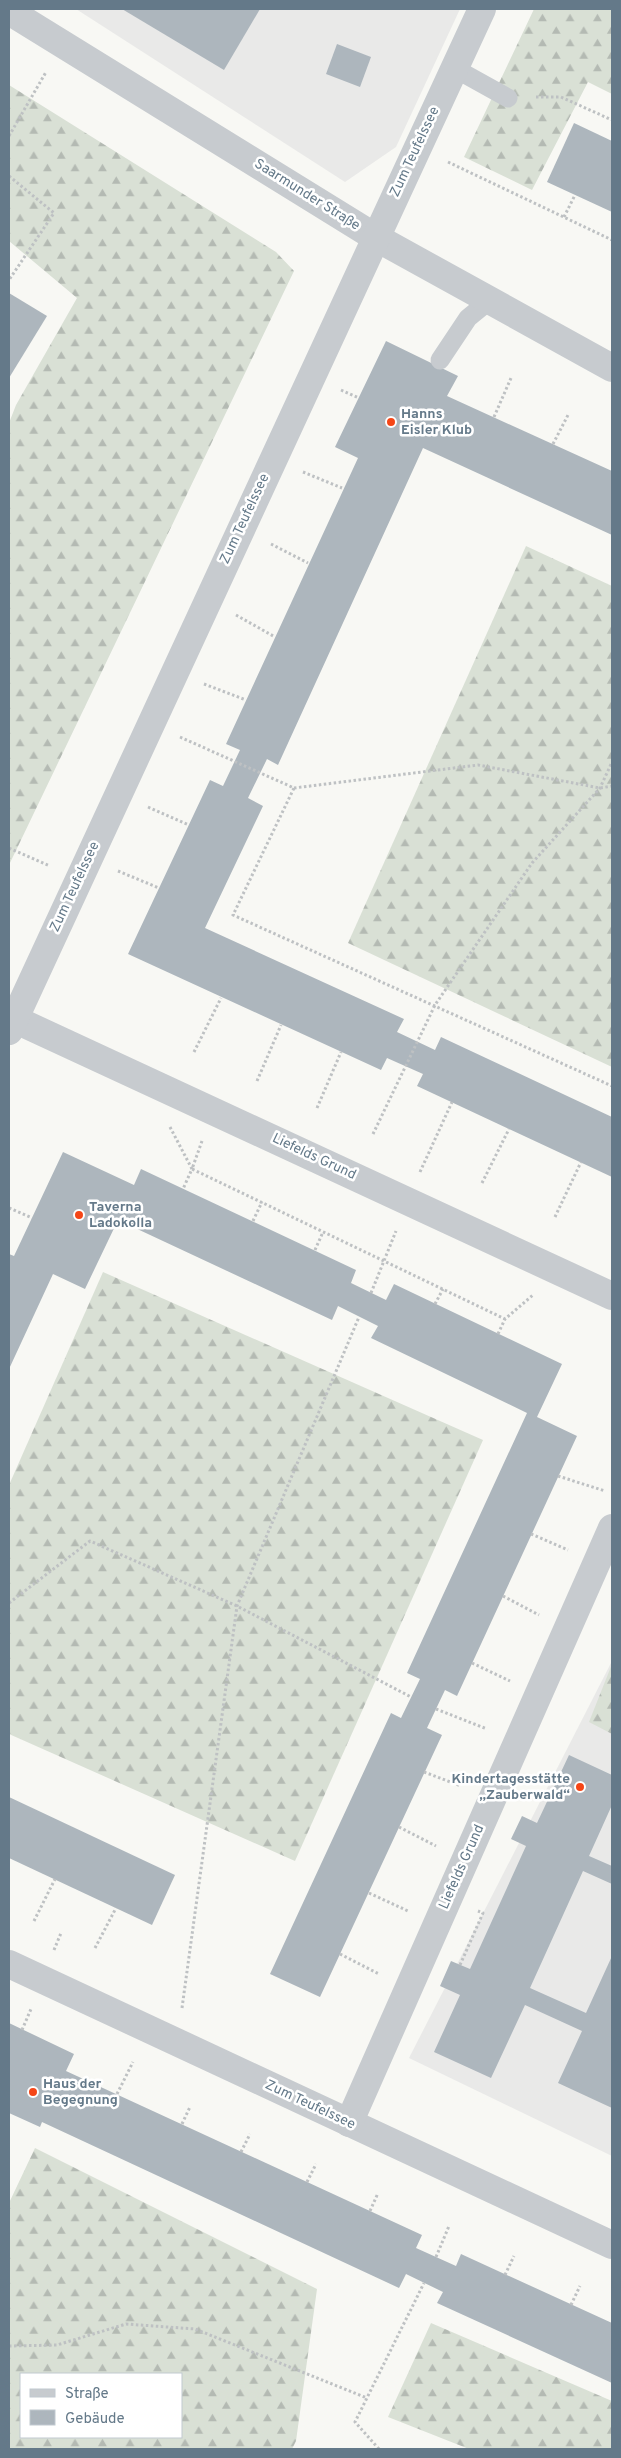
<svg xmlns="http://www.w3.org/2000/svg" width="621" height="2458" viewBox="0 0 621 2458" font-family="Overpass,sans-serif">
  <style>
    .built { fill: #e9e9e8 }
    .forest { fill: url(#forest-firs); fill-rule: evenodd }
    .building { fill: #adb6bd }
    .lines { fill: none; stroke-linecap: round; stroke-linejoin: round }
    .path { stroke: #bec1c3; stroke-width: 3; stroke-dasharray: 2.5 2.5; stroke-linecap: butt }
    .lane { stroke: #c7cbcf; stroke-width: 19 }
    .street { stroke: #c7cbcf; stroke-width: 28 }
    .poi-dot { fill: #f54617; stroke: #fff; stroke-width: 2 }
    .labels { text-anchor: middle; dominant-baseline: central; stroke-width: 5; stroke-linejoin: round; paint-order: stroke }
    .street-label { font-size: 14px; fill: #647989; stroke: #fff }
    .poi-label { font-size: 14px; font-weight: bold; fill: #647989; stroke: #fff; text-anchor: start }
  </style>
  <defs>
    <pattern id="forest-firs" width="22" height="20" patternUnits="userSpaceOnUse" patternTransform="scale(1.25)"><rect width="22" height="20" fill="#d9e0d5"/><path d="M5 1l3.5 6h-7zM16 11l3.5 6h-7z" fill="#b4bab3"/></pattern>
  </defs>
  <rect width="100%" height="100%" fill="#f8f8f4"/>
  <g class="built">
    <polygon points="76,9 460,9 396,147 345,182"/>
    <polygon points="612,1661 612,2156 409,2058"/>
  </g>
  <g class="forest">
    <polygon points="534,9 612,9 612,94 588,82 532,190 464,157"/>
    <polygon points="9,85 276,252 294,271 9,865 9,423 16,405 77,298 9,241"/>
    <polygon points="526,546 612,586 612,1067 348,943"/>
    <polygon points="103,1272 483,1440 295,1861 9,1734 9,1485"/>
    <polygon points="612,1664 612,1734 589,1722"/>
    <path d="M 35,2148 L 317,2289 L 296,2441 L 292,2449 L 9,2449 L 9,2203 ZM 181,2374 L 181,2437 L 21,2437 L 21,2374 Z"/>
    <polygon points="431,2323 612,2401 612,2449 469,2449 388,2417"/>
  </g>
  <g class="building">
    <polygon points="122,9 260,9 224,70"/>
    <polygon points="337,44 371,57 360,87 326,74"/>
    <polygon points="574,123 612,141 612,212 547,182"/>
    <polygon points="9,293 47,316 9,378"/>
    <polygon points="386,341 458,376 447,396 612,471 612,535 423,448 278,765 267,759 248,798 263,806 205,928 404,1019 397,1032 435,1050 441,1037 612,1117 612,1177 417,1086 423,1074 387,1058 381,1070 128,954 210,780 223,786 240,750 226,744 358,458 335,447"/>
    <polygon points="63,1152 134,1185 141,1169 356,1270 351,1283 386,1300 394,1284 562,1364 537,1417 577,1436 457,1696 445,1690 427,1728 442,1735 320,1997 270,1974 391,1713 401,1718 420,1679 407,1673 527,1413 371,1338 378,1326 338,1306 332,1320 118,1220 85,1289 53,1274 9,1369 9,1254 14,1256"/>
    <polygon points="569,1755 612,1775 612,1805 589,1856 612,1866 612,1884 583,1871 530,1988 586,2013 612,1956 612,2108 558,2083 582,2031 525,2005 491,2078 434,2052 460,1995 440,1986 451,1961 470,1969 526,1846 511,1839 522,1816 537,1823"/>
    <polygon points="9,1797 175,1875 152,1925 9,1858"/>
    <polygon points="9,2023 74,2054 66,2071 422,2235 416,2248 456,2266 461,2254 612,2323 612,2383 437,2303 443,2292 406,2274 399,2288 42,2122 40,2127 9,2113"/>
  </g>
  <g class="lines">
    <g class="path">
      <polyline points="536,97 561,97 612,120"/>
      <polyline points="9,136 46,72"/>
      <polyline points="448,162 612,240"/>
      <polyline points="9,176 54,213 9,280"/>
      <polyline points="564,217 575,195"/>
      <polyline points="341,390 359,398"/>
      <polyline points="494,417 511,378"/>
      <polyline points="553,444 568,415"/>
      <polyline points="303,472 342,488"/>
      <polyline points="271,544 308,563"/>
      <polyline points="236,615 275,637"/>
      <polyline points="204,684 246,700"/>
      <polyline points="180,737 294,788 233,915 612,1086"/>
      <polyline points="294,788 478,765 600,788 612,786"/>
      <polyline points="148,807 189,825"/>
      <polyline points="9,848 50,866"/>
      <polyline points="118,871 159,888"/>
      <polyline points="194,1052 221,998"/>
      <polyline points="257,1081 281,1025"/>
      <polyline points="317,1108 341,1052"/>
      <polyline points="170,1127 192,1169 183,1189"/>
      <polyline points="373,1134 435,1005 532,863 600,788 612,762"/>
      <polyline points="202,1141 192,1169 505,1319"/>
      <polyline points="420,1172 452,1102"/>
      <polyline points="482,1183 509,1129"/>
      <polyline points="9,1208 32,1218"/>
      <polyline points="555,1217 581,1162"/>
      <polyline points="253,1221 262,1202"/>
      <polyline points="315,1250 323,1232"/>
      <polyline points="371,1293 396,1231"/>
      <polyline points="435,1304 443,1289"/>
      <polyline points="498,1334 505,1319 533,1295"/>
      <polyline points="558,1476 605,1491"/>
      <polyline points="531,1534 568,1550"/>
      <polyline points="503,1596 539,1615"/>
      <polyline points="9,1603 90,1541 237,1606 411,1697"/>
      <polyline points="472,1663 510,1681"/>
      <polyline points="436,1709 487,1729"/>
      <polyline points="424,1772 461,1786"/>
      <polyline points="399,1827 436,1846"/>
      <polyline points="369,1893 408,1911"/>
      <polyline points="34,1921 55,1879"/>
      <polyline points="95,1948 116,1908"/>
      <polyline points="54,1950 61,1933"/>
      <polyline points="340,1954 379,1974"/>
      <polyline points="460,1965 483,1913 478,1911"/>
      <polyline points="182,2008 237,1606 359,1317"/>
      <polyline points="22,2030 31,2009"/>
      <polyline points="117,2094 133,2062"/>
      <polyline points="182,2124 190,2107"/>
      <polyline points="241,2152 250,2134"/>
      <polyline points="307,2182 316,2164"/>
      <polyline points="370,2211 378,2193"/>
      <polyline points="436,2257 449,2226"/>
      <polyline points="505,2275 514,2256"/>
      <polyline points="571,2305 580,2286"/>
      <polyline points="9,2346 57,2345 126,2324 195,2329 367,2398"/>
      <polyline points="379,2449 355,2422 424,2283"/>
    </g>
    <g class="lane">
      <polyline points="454,68 508,98"/>
      <polyline points="440,360 468,318 490,300"/>
    </g>
    <g class="street">
      <polyline points="9,11 375,237 612,368"/>
      <polyline points="14,1019 612,1296"/>
      <polyline points="9,1031 482,9"/>
      <polyline points="9,1964 612,2245"/>
      <polyline points="349,2123 612,1528"/>
    </g>
  </g>
  <g class="poi-dot">
    <circle cx="391" cy="422" r="5"/>
    <circle cx="79" cy="1215" r="5"/>
    <circle cx="580" cy="1787" r="5"/>
    <circle cx="33" cy="2092" r="5"/>
  </g>
  <g class="labels">
    <g class="street-label">
      <text transform="translate(415 152) rotate(-65)">Zum Teufelssee</text>
      <text transform="translate(307 195) rotate(32)">Saarmunder Straße</text>
      <text transform="translate(245 519) rotate(-65)">Zum Teufelssee</text>
      <text transform="translate(75 887) rotate(-65)">Zum Teufelssee</text>
      <text transform="translate(314 1157) rotate(25)">Liefelds Grund</text>
      <text transform="translate(462 1867) rotate(-66)">Liefelds Grund</text>
      <text transform="translate(310 2105) rotate(25)">Zum Teufelssee</text>
    </g>
    <g class="poi-label">
      <text x="401" y="414">Hanns<tspan x="401" dy="16">Eisler Klub</tspan></text>
      <text x="89" y="1207">Taverna<tspan x="89" dy="16">Ladokolla</tspan></text>
      <text x="570" y="1779" text-anchor="end">Kindertagesstätte<tspan x="570" dy="16">„Zauberwald“</tspan></text>
      <text x="43" y="2084">Haus der<tspan x="43" dy="16">Begegnung</tspan></text>
    </g>
  </g>
  <rect width="621" height="2458" fill="none" stroke="#647989" stroke-width="20"/>
  <rect x="20" y="2373" width="162" height="65" fill="#ffffff" stroke="#c1c9d0"/>
  <rect x="30" y="2389" width="25" height="8" fill="#c7cbcf" stroke="#c1c9d0"/>
  <text x="65" y="2398" font-size="15" fill="#647989">Straße</text>
  <rect x="30" y="2410" width="25" height="15" fill="#adb6bd" stroke="#c1c9d0"/>
  <text x="65" y="2423" font-size="15" fill="#647989">Gebäude</text>
</svg>
